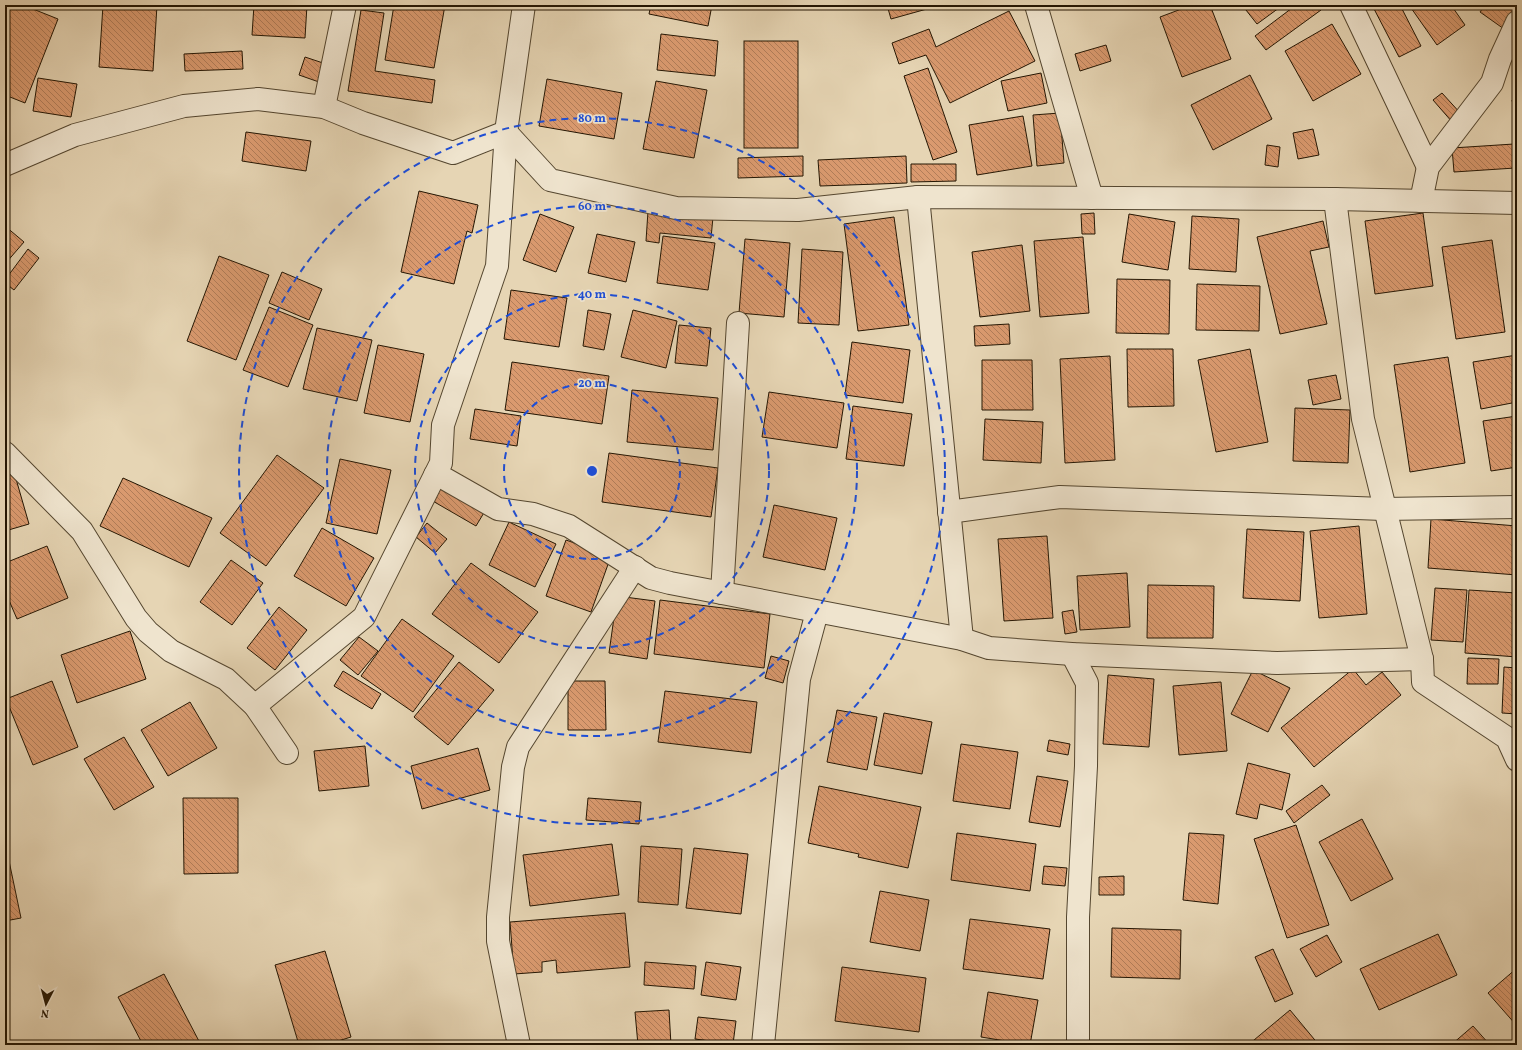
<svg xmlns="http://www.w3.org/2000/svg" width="1522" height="1050" viewBox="0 0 1522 1050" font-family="Vollkorn,serif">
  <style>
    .building { fill: url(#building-back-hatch); stroke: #241603 }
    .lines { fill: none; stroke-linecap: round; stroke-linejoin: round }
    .street-casing { stroke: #54462f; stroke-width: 24 }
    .street { stroke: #efe4ce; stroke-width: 22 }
    .ring { fill: none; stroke: #1d4ed8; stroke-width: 2; stroke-dasharray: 7 5 }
    .centre { fill: #1d4ed8; stroke: #efe4ce; stroke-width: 2 }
    .ring-label { font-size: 12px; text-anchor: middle; font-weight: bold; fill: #1d4ed8; stroke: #efe4ce; stroke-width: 3.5; stroke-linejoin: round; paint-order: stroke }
  </style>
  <defs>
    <pattern id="building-back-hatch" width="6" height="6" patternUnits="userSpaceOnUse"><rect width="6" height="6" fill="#da9a6f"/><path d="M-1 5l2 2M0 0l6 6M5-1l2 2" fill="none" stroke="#b17d59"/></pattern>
  </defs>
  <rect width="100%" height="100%" fill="#e6d5b4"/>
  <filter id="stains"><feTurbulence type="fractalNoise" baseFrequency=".005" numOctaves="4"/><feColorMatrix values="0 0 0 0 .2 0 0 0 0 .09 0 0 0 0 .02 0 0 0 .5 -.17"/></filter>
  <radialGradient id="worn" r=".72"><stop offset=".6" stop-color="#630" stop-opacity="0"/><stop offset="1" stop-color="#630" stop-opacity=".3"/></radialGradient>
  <g class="building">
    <polygon points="8,5 23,5 58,19 25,103 5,95 5,13"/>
    <polygon points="103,5 157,5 153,71 99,67"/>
    <polygon points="254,5 307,5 305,38 252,35"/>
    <polygon points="394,5 445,5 434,68 385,60"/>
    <polygon points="651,5 712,5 708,26 649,14"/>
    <polygon points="887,5 934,5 934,7 891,19"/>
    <polygon points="1192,5 1210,5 1231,59 1182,77 1160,17"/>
    <polygon points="1242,5 1283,5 1257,24"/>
    <polygon points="1296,5 1317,5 1321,10 1266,50 1255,36"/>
    <polygon points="1372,5 1400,5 1421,46 1399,57"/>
    <polygon points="1409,5 1451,5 1465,25 1437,45"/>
    <polygon points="1485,5 1517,5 1517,11 1504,29 1480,12"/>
    <polygon points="361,10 384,13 375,71 435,80 432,103 348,91"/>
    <polygon points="1009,11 1035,61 950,103 926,55 899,64 892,43 929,29 936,47"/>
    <polygon points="1332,24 1361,74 1313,101 1285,51"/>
    <polygon points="661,34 718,41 715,76 657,70"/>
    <rect x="744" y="41" width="54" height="107"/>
    <polygon points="1106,45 1111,61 1080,71 1075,54"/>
    <polygon points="242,51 243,69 185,71 184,54"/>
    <polygon points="305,57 326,64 319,82 299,75"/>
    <polygon points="928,68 957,152 933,160 904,76"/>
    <polygon points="1041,73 1047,103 1008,111 1001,81"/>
    <polygon points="1250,75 1272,119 1213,150 1191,105"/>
    <polygon points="38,78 77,84 71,117 33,111"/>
    <polygon points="547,79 622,93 614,139 539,126"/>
    <polygon points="656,81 707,90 694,158 643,149"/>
    <polygon points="1442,93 1462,115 1453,123 1433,100"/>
    <polygon points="1517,99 1517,123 1512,100"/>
    <polygon points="1060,113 1064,163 1037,166 1033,115"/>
    <polygon points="1023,116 1032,166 977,175 969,125"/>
    <polygon points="1313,129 1319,155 1298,159 1293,133"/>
    <polygon points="246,132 311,141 306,171 242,161"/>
    <polygon points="1514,144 1515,168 1454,172 1452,148"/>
    <polygon points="1267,145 1280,147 1278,167 1265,165"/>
    <polygon points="803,156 803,176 738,178 738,158"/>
    <polygon points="906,156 907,183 820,186 818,160"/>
    <polygon points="911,164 956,164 956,181 911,182"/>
    <polygon points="419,191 478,205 472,233 467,231 454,284 401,272"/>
    <polygon points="648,211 713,217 711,238 660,233 659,243 646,241"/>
    <polygon points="1094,213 1095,234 1082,234 1081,214"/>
    <polygon points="1423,213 1433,286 1375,294 1365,221"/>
    <polygon points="540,214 574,227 556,272 523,260"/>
    <polygon points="1129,214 1175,222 1168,270 1122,262"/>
    <polygon points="1192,216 1239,219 1236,272 1189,269"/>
    <polygon points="894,217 909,325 858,331 844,224"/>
    <polygon points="1323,221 1329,247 1310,251 1327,324 1280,334 1257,237"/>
    <polygon points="5,226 24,242 5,264"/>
    <polygon points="597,234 635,242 626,282 588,273"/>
    <polygon points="663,236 715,243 708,290 657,283"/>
    <polygon points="1083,237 1089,313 1040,317 1034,241"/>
    <polygon points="745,239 790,243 784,317 739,313"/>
    <polygon points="1492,240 1505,332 1456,339 1442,247"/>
    <polygon points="1022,245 1030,311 980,317 972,252"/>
    <polygon points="28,249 39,258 14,290 5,283 5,280"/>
    <polygon points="802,249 843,252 839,325 798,323"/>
    <polygon points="219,256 269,275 236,360 187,341"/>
    <polygon points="282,272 322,289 309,320 269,303"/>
    <polygon points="1117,279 1170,280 1169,334 1116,333"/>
    <polygon points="1197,284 1260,286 1259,331 1196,330"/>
    <polygon points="511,290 567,298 559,347 504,339"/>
    <polygon points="269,307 313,325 288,387 243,370"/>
    <polygon points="588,310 611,314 604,350 583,346"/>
    <polygon points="633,310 677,321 666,368 621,357"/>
    <polygon points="1009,324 1010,344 975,346 974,326"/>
    <polygon points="679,325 711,328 707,366 675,363"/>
    <polygon points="317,328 372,340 357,401 303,389"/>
    <polygon points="852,342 910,350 903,403 845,395"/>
    <polygon points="378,345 424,354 410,422 364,413"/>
    <polygon points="1127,349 1173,349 1174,406 1128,407"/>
    <polygon points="1250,349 1268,442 1216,452 1198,360"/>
    <polygon points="1517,355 1517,402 1481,409 1473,362"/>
    <polygon points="1110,356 1115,460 1065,463 1060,359"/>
    <polygon points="1448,357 1465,463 1410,472 1394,365"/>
    <polygon points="982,360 1032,360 1033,410 982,410"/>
    <polygon points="512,362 609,376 602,424 505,410"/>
    <polygon points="1336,375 1341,399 1313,405 1308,380"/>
    <polygon points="632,390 718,398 713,450 627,442"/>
    <polygon points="769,392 844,403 837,448 762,437"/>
    <polygon points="853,406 912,414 904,466 846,459"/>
    <polygon points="1295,408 1350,410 1348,463 1293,461"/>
    <polygon points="475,409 521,416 517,446 470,439"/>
    <polygon points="1517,416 1517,467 1491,471 1483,421"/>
    <polygon points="985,419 1043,422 1041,463 983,460"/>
    <polygon points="609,453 718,468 711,517 602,502"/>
    <polygon points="277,455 324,488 266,566 220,533"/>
    <polygon points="340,459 391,470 377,534 326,523"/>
    <polygon points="12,465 29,524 5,531 5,467"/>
    <polygon points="123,478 212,518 189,567 100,526"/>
    <polygon points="441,484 485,511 476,526 431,500"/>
    <polygon points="774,505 837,518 825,570 763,557"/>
    <polygon points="1431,519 1517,526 1517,575 1428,568"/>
    <polygon points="509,522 556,544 535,587 489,565"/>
    <polygon points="427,523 447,539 435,553 416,537"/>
    <polygon points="1359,526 1367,614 1319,618 1310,531"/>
    <polygon points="322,528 374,558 346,606 294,576"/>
    <polygon points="1247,529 1304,532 1300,601 1243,598"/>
    <polygon points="1047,536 1053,618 1004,621 998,539"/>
    <polygon points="566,540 611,556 591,612 546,596"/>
    <polygon points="47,546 68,598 17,619 5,591 5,563"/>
    <polygon points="231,560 263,583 232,625 200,602"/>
    <polygon points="471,563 538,612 499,663 432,614"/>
    <polygon points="1127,573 1130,627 1080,630 1077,576"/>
    <polygon points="1148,585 1214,586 1213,638 1147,638"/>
    <polygon points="1435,588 1467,590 1463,642 1431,640"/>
    <polygon points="1469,590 1517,593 1517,657 1465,653"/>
    <polygon points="617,596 655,601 647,659 609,653"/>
    <polygon points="660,600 770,614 764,668 654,654"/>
    <polygon points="279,607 307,630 275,670 247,648"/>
    <polygon points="1073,610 1077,632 1065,634 1062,612"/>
    <polygon points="402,619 454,656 413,712 361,676"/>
    <polygon points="130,631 146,679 77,703 61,655"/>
    <polygon points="359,637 378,651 358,675 340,660"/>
    <polygon points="771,656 789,661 783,683 765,678"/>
    <polygon points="1468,658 1499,659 1498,684 1467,684"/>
    <polygon points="459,662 494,690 448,745 414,717"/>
    <polygon points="1504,667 1517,668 1517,714 1502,713"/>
    <polygon points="1353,669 1366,685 1382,672 1401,695 1314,767 1281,728"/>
    <polygon points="1253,670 1290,688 1268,732 1231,714"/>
    <polygon points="343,671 381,694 372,709 334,686"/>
    <polygon points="1108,675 1154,679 1149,747 1103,744"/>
    <polygon points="52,681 78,747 33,765 6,699"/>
    <polygon points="568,681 605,681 606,730 568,730"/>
    <polygon points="1221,682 1227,751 1179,755 1173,686"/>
    <polygon points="665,691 757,702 751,753 658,742"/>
    <polygon points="190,702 217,748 168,776 141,730"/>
    <polygon points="837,710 877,717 867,770 827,762"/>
    <polygon points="884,713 932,722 922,774 874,765"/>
    <polygon points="124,737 154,787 114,810 84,759"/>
    <polygon points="1049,740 1070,744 1068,755 1047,751"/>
    <polygon points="961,744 1018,752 1010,809 953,801"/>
    <polygon points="365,746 369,786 319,791 314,751"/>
    <polygon points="478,748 490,790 422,809 411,766"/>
    <polygon points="1248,763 1290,774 1282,810 1260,804 1257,819 1236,814"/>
    <polygon points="1037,776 1068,781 1060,827 1029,822"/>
    <polygon points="1322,785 1330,795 1294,823 1286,811"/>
    <polygon points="819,786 921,807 908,868 858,857 859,854 808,843"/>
    <polygon points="183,798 238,798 238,873 184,874"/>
    <polygon points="588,798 641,802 639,824 586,820"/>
    <polygon points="1362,819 1393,879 1351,901 1319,842"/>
    <polygon points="1296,825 1329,925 1287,938 1254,839"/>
    <polygon points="957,833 1036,844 1030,891 951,880"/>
    <polygon points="1189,833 1224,835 1218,904 1183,900"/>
    <polygon points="612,844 619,895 530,906 523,855"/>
    <polygon points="641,846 682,849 678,905 638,902"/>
    <polygon points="694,848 748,854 741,914 686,908"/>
    <polygon points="5,856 8,856 21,918 5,921"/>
    <polygon points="1044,866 1067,868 1065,886 1042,884"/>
    <polygon points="1124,876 1124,895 1099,895 1099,877"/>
    <polygon points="880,891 929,900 920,951 870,942"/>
    <polygon points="625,913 630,967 557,973 556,960 542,962 542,972 514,974 510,922"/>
    <polygon points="970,919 1050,929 1043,979 963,969"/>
    <polygon points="1112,928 1181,930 1180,979 1111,977"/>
    <polygon points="1438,934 1457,975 1379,1010 1360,969"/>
    <polygon points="1327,935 1342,962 1316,977 1300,949"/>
    <polygon points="1273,949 1293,994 1275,1002 1255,957"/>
    <polygon points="325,951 351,1037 325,1045 299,1045 275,965"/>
    <polygon points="645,962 696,966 694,989 644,985"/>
    <polygon points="706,962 741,967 736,1000 701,995"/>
    <polygon points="842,967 926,978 919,1032 835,1021"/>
    <polygon points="1517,968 1517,1026 1488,993"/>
    <polygon points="164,974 201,1045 143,1045 118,997"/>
    <polygon points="988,992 1038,1000 1030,1045 981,1037"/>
    <polygon points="669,1010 671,1045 638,1045 635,1012"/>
    <polygon points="1290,1010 1319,1045 1248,1045"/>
    <polygon points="698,1017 736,1021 733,1044 695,1039"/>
    <polygon points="1473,1026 1490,1045 1451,1045"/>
  </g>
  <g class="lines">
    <g class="street-casing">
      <g id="street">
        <polyline points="1036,5 1092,198"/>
        <polyline points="1351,5 1428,167"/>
        <polyline points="324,107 345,5"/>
        <polyline points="5,165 75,135 184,106 258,99 324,107 363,123 453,153 506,132 550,180 676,208 798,210 918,197 1335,199 1517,203"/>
        <polyline points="918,197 962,639"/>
        <polyline points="1335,199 1363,419 1422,659 1423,682 1507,738 1517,760"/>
        <polyline points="1421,201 1428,167 1492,83 1500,59 1517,22"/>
        <polyline points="5,453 82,531 136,618 148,632 171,651 226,679 255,706 287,753"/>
        <polyline points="435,475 440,476 498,509 533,514 569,526 651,578 670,583 962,639 989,648 1072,654 1277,663 1422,659"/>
        <polyline points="949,512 1060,497 1383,509 1517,507"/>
        <polyline points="722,593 738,323"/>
        <polyline points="1072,654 1087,683 1086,766 1078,917 1078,1045"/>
        <polyline points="255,706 364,617 441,463 443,425 497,266 506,132 524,5"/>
        <polyline points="519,1045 498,941 498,917 513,767 518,747 635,567"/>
        <polyline points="763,1045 799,679 817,612"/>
      </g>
    </g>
    <use href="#street" class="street"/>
  </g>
  <g class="ring">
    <circle cx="592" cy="471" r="88"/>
    <circle cx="592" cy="471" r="177"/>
    <circle cx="592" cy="471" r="265"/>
    <circle cx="592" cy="471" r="353"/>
  </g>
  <circle cx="592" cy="471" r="6" class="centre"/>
  <g class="ring-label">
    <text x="592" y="122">80 m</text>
    <text x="592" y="210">60 m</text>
    <text x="592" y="298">40 m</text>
    <text x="592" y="387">20 m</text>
  </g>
  <rect width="1522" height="1050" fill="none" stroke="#e6d5b4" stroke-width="20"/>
  <rect x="6" y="6" width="1510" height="1038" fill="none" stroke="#241603" stroke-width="2"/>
  <rect x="10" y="10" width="1502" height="1030" fill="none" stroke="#241603"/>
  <g transform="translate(46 1004) rotate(186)" stroke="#efe4ce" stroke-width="3" paint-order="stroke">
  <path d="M0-3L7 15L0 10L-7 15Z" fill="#241603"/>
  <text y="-6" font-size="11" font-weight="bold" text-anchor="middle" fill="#241603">N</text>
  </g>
  <rect width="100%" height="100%" filter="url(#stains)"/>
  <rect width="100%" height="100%" fill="url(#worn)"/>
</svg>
